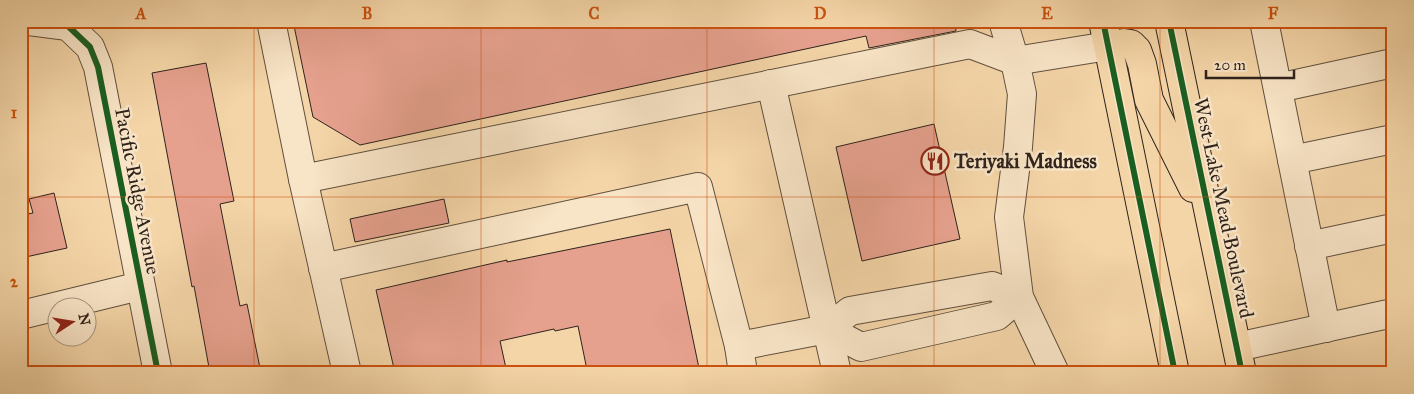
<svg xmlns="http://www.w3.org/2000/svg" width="1414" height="394" viewBox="0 0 1414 394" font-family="'IM FELL Great Primer',serif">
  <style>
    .building { fill: #e6a18e; stroke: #2f231c }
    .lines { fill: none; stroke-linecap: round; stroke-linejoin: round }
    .minor-casing { stroke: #60503f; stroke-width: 30 }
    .major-casing { stroke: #2f231c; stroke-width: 30 }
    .minor { stroke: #f8e4c6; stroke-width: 28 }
    .major { stroke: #f4d5a7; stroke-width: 28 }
    .cycleway-casing { stroke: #f8e4c6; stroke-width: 9 }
    .cycleway { stroke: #1b5e20; stroke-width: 6 }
    .grid { fill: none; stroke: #cc510e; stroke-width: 1; stroke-opacity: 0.55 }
    .labels { text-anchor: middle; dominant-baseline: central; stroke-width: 5; stroke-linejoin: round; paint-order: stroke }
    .poi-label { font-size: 20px; font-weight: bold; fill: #2f231c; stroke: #f8e4c6; text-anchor: start }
    .street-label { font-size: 20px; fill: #2f231c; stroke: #f8e4c6 }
    .neatline { fill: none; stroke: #cc510e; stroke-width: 2 }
    .grid-label { font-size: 16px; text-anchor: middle; font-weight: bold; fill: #cc510e }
  </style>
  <rect width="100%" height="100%" fill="#f4d5a7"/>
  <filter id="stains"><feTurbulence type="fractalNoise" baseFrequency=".004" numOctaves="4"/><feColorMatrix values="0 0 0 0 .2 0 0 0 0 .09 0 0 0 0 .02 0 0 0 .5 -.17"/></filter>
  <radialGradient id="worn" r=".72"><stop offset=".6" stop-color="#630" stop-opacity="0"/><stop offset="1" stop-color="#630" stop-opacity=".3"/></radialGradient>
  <g class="building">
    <polygon points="293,21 955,21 956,31 869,48 866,36 360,145 313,117"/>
    <polygon points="206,63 234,201 220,204 240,306 247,304 261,373 210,373 194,286 192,287 152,73"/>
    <polygon points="934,124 960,239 862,261 836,147"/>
    <polygon points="54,193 67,248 21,258 21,215 33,213 29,199"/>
    <polygon points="444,199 449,223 355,242 350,219"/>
    <polygon points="670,229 700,373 606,373 605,366 587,370 578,326 555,331 554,329 500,341 507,373 395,373 376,290 507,260 507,262"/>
  </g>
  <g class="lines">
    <g class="minor-casing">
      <g id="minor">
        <polyline points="29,21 68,26 90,47 98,67 158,373"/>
        <polyline points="271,21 303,179 970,44 1015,61 1108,46"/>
        <polyline points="1003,21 1015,61 1022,94 1018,147 1009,217 1019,297 1055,373"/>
        <polyline points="1264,21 1326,328"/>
        <polyline points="771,84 837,373"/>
        <polyline points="1278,88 1393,63"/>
        <polyline points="1292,160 1393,139"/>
        <polyline points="303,179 347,373"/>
        <polyline points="1309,246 1393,228"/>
        <polyline points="323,268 698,187 739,346"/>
        <polyline points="21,315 140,286"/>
        <polyline points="1237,347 1393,313"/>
        <polyline points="743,373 739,346 827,329 850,311 992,286 1019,297 997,316 861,347 827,329"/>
      </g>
    </g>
    <g class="major-casing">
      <g id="major">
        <polyline points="1103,21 1175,373"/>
        <polyline points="1169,21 1242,373"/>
        <polyline points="1108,46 1124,43 1131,44 1137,50 1142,64 1149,100 1193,188"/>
      </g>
    </g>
    <use href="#minor" class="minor"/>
    <use href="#major" class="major"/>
    <g class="cycleway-casing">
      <g id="cycleway">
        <polyline points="29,21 68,26 90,47 98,67 158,373"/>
        <polyline points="1103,21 1175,373"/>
        <polyline points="1169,21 1242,373"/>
      </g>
    </g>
    <use href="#cycleway" class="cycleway"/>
  </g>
  <path class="grid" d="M 254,21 L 254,373M 481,21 L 481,373M 707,21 L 707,373M 934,21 L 934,373M 1160,21 L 1160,373M 21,197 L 1393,197"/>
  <defs>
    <g id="restaurant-ring" transform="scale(1.4375)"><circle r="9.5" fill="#f8e4c6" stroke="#8f2418" stroke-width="1.5"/><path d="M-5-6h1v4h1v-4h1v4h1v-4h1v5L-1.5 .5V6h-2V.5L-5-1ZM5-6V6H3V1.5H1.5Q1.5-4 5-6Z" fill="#8f2418"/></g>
  </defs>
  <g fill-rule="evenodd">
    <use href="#restaurant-ring" x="935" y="161"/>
  </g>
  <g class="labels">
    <g class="poi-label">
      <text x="954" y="161">Teriyaki Madness</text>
    </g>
    <g class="street-label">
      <text transform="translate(138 191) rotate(79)">Pacific Ridge Avenue</text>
      <text transform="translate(1224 208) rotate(78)">West Lake Mead Boulevard</text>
    </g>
  </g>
  <rect width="1414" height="394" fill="none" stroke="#f4d5a7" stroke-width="55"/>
  <g transform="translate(72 322) rotate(78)"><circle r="24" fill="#f8e4c6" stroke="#a89782"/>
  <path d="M0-4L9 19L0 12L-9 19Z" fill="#8f2418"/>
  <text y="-8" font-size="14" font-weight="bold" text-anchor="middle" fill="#2f231c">N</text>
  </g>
  <path d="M1206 70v8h88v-8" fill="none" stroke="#2f231c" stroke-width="2.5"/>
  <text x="1214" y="70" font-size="15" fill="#2f231c" stroke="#f8e4c6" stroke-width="4" paint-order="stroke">20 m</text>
  <rect x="28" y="28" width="1358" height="338" class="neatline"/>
  <g class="grid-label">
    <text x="141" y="19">A</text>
    <text x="367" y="19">B</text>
    <text x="594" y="19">C</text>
    <text x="820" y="19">D</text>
    <text x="1047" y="19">E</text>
    <text x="1273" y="19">F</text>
    <text x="14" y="118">1</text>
    <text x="14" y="287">2</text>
  </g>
  <rect width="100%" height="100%" filter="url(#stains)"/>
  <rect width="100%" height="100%" fill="url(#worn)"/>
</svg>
